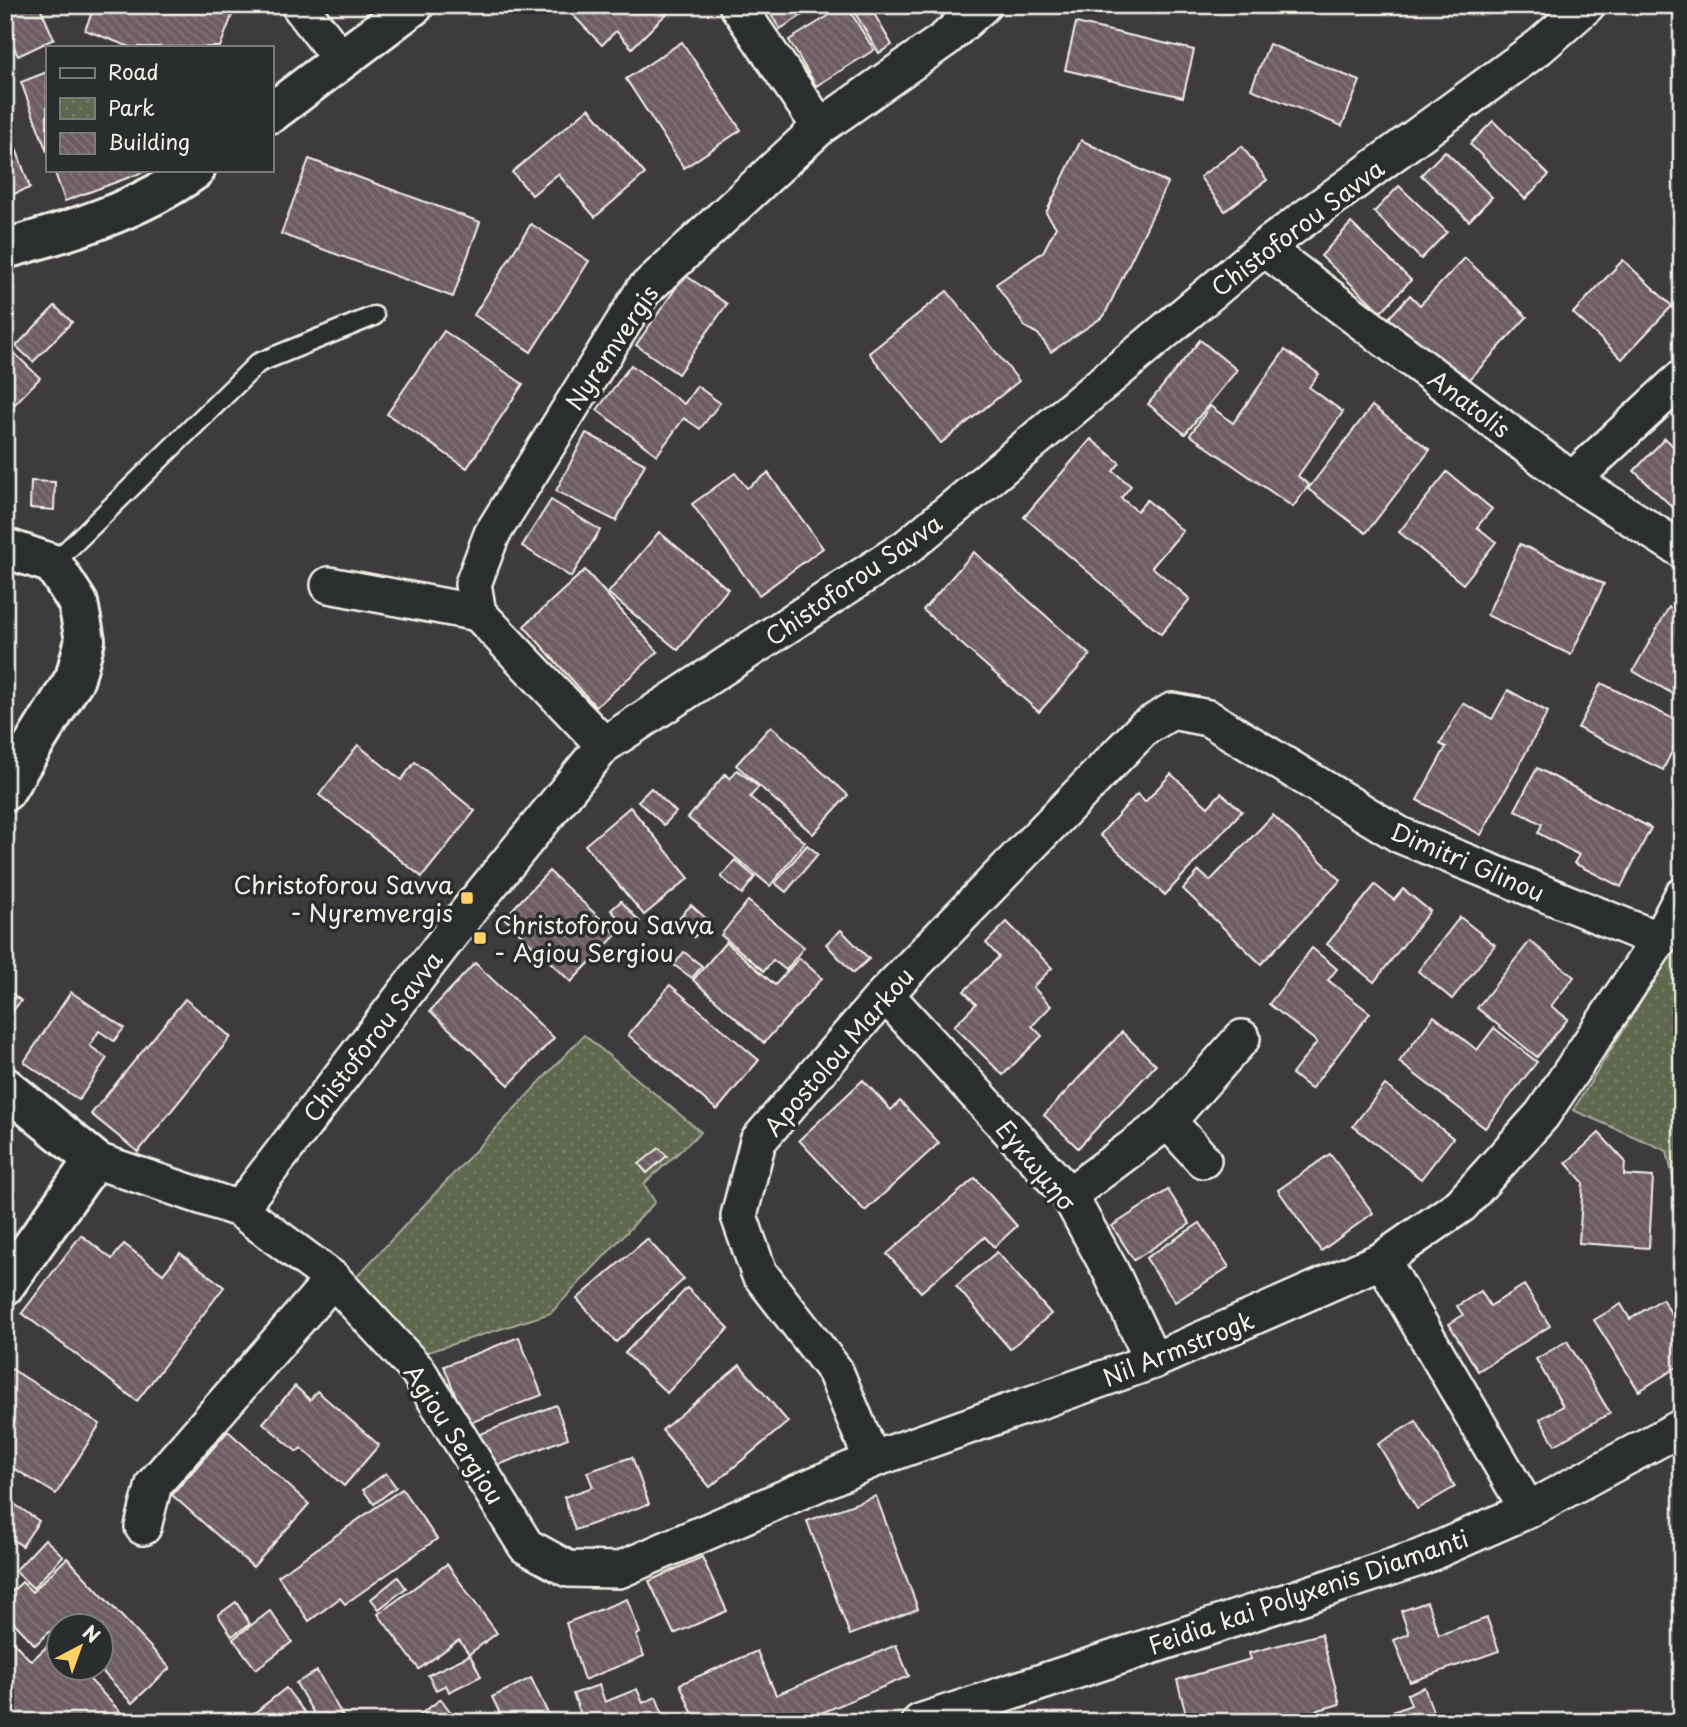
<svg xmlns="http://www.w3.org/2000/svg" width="1687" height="1727" viewBox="0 0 1687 1727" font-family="'Playpen Sans',sans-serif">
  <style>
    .park { fill: url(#park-dots); stroke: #aaac9c; stroke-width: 2 }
    .building { fill: url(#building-back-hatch); stroke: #f4f1e8; stroke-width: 2 }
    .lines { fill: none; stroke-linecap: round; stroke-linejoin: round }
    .service-casing { stroke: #f4f1e8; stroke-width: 23 }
    .minor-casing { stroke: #f4f1e8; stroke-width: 40 }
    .tertiary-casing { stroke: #f4f1e8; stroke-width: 44 }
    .service { stroke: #2a2d2e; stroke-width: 18 }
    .minor { stroke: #2a2d2e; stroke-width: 35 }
    .tertiary { stroke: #2a2d2e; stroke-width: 38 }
    .poi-dot { fill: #ffd166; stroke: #2a2d2e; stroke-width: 2.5 }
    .labels { text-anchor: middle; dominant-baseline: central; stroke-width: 7; stroke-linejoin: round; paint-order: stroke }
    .street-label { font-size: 24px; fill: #f4f1e8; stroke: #2a2d2e }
    .poi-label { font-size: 24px; fill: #f4f1e8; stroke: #2a2d2e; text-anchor: end }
  </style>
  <defs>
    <pattern id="park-dots" width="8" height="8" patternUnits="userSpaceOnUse" patternTransform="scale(1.75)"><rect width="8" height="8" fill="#5f684f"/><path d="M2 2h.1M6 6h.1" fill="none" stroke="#777e68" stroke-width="1.8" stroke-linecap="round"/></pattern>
    <pattern id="building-back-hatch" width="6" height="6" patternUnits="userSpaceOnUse" patternTransform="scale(1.75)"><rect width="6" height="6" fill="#6d5c64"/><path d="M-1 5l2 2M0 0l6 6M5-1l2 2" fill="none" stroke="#82747a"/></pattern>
  </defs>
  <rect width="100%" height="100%" fill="#3e3b3e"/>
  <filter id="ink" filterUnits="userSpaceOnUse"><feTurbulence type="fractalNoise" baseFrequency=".0143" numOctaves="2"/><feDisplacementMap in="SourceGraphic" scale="14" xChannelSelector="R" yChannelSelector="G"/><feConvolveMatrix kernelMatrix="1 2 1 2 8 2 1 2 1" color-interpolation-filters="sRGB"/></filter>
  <g filter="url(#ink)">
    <g class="park">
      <polygon points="1682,923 1682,1217 1667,1151 1573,1110 1644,997"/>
      <polygon points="584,1035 701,1132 644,1184 655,1202 551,1313 415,1356 347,1287"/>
    </g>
    <g class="building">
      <polygon points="5,5 39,5 54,39 18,56 5,29"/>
      <polygon points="95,5 213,5 233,13 220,47 130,47 85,30"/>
      <polygon points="563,5 675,5 632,48 616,31 602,45"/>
      <polygon points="765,5 818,5 780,29"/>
      <polygon points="846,5 874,50 816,86 789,40"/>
      <polygon points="850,5 869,5 892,45 879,53"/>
      <polygon points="882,5 901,5 888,14"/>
      <polygon points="1076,23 1194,50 1183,97 1065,70"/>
      <polygon points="682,42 741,130 684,168 626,79"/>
      <polygon points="1269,44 1360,81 1342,126 1251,89"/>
      <polygon points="47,72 47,152 21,82"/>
      <polygon points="589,108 645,174 595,217 558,174 532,195 512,172"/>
      <polygon points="5,117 30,188 5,197"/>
      <polygon points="1493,121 1549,175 1525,199 1470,144"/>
      <polygon points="1081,140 1168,183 1104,316 1051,352 1038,334 1025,327 996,284 1043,252 1056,227 1046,213"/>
      <polygon points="1242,146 1267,180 1225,211 1200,177"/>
      <polygon points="1445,151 1492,197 1469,221 1421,175"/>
      <polygon points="309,159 480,222 453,297 281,234"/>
      <polygon points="54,170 149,170 65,201"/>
      <polygon points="1399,186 1447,232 1421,259 1374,212"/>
      <polygon points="1351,223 1411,280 1381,312 1321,256"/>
      <polygon points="531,224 589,261 531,352 474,315"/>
      <polygon points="1465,258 1527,317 1458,392 1384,323 1410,295 1420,305"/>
      <polygon points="1623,260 1672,306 1622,359 1573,313"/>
      <polygon points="685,275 727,304 678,374 636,345"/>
      <polygon points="947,291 1019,381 941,443 869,353"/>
      <polygon points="55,306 72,322 33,362 16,346"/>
      <polygon points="444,331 523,384 467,468 387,414"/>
      <polygon points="1200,340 1237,370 1185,434 1148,404"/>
      <polygon points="5,344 40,378 5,414"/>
      <polygon points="1285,350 1319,374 1309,387 1343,412 1298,476 1309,485 1293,507 1190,435 1210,406 1233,423"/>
      <polygon points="631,365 684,404 697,386 720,403 700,429 684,418 657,455 597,410"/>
      <polygon points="1372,406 1430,450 1366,533 1308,489"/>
      <polygon points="586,433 645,464 616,521 556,491"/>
      <polygon points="1665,438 1682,455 1682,516 1634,471"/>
      <polygon points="1091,439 1120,463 1113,471 1131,486 1121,498 1137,511 1147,500 1183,531 1152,567 1190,599 1161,634 1024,517"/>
      <polygon points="1447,472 1492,509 1477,527 1496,542 1463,584 1399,532"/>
      <polygon points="735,473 747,488 768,473 823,548 759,595 692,504"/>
      <polygon points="31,481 55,482 54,510 30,508"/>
      <polygon points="551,500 600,530 571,577 522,546"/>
      <polygon points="659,532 728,589 678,650 608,593"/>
      <polygon points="1520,544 1604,584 1571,655 1487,615"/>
      <polygon points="974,552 1090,655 1039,712 923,610"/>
      <polygon points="585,570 658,652 596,707 524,626"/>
      <polygon points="1669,607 1682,614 1682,699 1633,671"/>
      <polygon points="1601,683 1682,723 1682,731 1663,770 1578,728"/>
      <polygon points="1508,690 1548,712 1481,835 1417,800 1446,747 1440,744 1463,703 1492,719"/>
      <polygon points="771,726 848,795 813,834 736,765"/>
      <polygon points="358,745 401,780 415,762 475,811 422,877 319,795"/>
      <polygon points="1537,768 1651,828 1621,887 1574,863 1579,855 1538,833 1542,824 1515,810"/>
      <polygon points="737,770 759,787 750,797 805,842 770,886 688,818 725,774 730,779"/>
      <polygon points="1171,774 1208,807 1221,793 1242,811 1165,895 1100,835 1137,794 1145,802"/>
      <polygon points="651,788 676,812 664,825 638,801"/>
      <polygon points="630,807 689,878 644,915 585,845"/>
      <polygon points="1273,815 1341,880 1261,964 1183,889 1199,871 1210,881"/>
      <polygon points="807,845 818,854 786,892 775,883"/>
      <polygon points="735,860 755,877 742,894 721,877"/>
      <polygon points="549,871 617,934 571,982 504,918"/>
      <polygon points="1375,885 1394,900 1403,889 1430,911 1374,982 1327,944"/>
      <polygon points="621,901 640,922 631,931 611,910"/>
      <polygon points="748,901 804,947 786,970 773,960 764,971 721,935"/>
      <polygon points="691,905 709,921 694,937 677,920"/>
      <polygon points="1460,917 1495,945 1452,999 1418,971"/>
      <polygon points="1007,922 1052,968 1033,987 1051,1006 1032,1026 1042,1036 1003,1075 954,1026 976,1004 964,991 999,957 986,943"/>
      <polygon points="841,930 869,959 853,973 826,944"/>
      <polygon points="1530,941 1574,977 1551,1006 1568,1019 1537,1057 1477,1008"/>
      <polygon points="726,942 775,985 799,958 822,978 764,1043 693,980"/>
      <polygon points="1312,948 1337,969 1328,980 1370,1013 1311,1089 1292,1074 1317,1042 1269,1004"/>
      <polygon points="684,952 702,966 692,978 674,965"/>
      <polygon points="475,963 554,1038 509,1085 430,1011"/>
      <polygon points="670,985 759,1060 717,1110 628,1035"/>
      <polygon points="5,988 21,1001 5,1020"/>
      <polygon points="71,992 124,1028 114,1041 99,1031 90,1046 107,1058 79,1100 24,1062"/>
      <polygon points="185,999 231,1037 138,1152 91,1114"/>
      <polygon points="1434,1016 1477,1050 1494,1028 1537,1062 1485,1128 1399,1062"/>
      <polygon points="1122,1032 1156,1065 1078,1148 1044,1115"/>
      <polygon points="863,1080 891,1110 900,1101 939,1143 865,1211 799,1140"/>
      <polygon points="1385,1085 1453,1138 1421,1179 1353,1126"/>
      <polygon points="1599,1133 1625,1161 1624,1175 1653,1177 1649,1248 1579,1243 1583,1182 1566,1163"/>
      <polygon points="659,1148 667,1156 647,1173 639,1164"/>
      <polygon points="1330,1154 1373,1213 1321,1251 1278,1190"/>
      <polygon points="975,1178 1017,1226 994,1247 985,1237 921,1292 887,1254"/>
      <polygon points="1168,1190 1190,1224 1134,1260 1112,1226"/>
      <polygon points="1200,1223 1229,1267 1175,1302 1146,1258"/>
      <polygon points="81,1235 112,1259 124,1244 163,1274 180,1253 224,1287 137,1401 22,1313"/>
      <polygon points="647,1239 684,1279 616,1342 577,1299"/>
      <polygon points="997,1252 1051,1314 1010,1349 956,1286"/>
      <polygon points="1524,1285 1550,1326 1478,1371 1449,1324 1463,1315 1457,1306 1481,1291 1490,1306"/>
      <polygon points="687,1288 729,1328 667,1393 625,1353"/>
      <polygon points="1662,1299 1682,1330 1682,1364 1639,1391 1594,1320 1621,1304 1630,1319"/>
      <polygon points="519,1337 542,1395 467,1424 444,1366"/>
      <polygon points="1567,1341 1610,1413 1555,1445 1540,1419 1563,1406 1536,1359"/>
      <polygon points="5,1365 100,1424 56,1494 5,1463"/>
      <polygon points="740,1365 788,1422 710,1487 662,1430"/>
      <polygon points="295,1386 310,1400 317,1391 379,1445 344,1486 301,1448 297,1452 263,1423"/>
      <polygon points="556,1405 568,1438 488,1469 475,1436"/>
      <polygon points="1416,1421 1455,1487 1417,1509 1378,1444"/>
      <polygon points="228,1431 309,1504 253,1567 172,1495"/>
      <polygon points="632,1457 649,1504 575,1530 564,1497 593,1487 587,1472"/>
      <polygon points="386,1473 396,1487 374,1504 363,1490"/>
      <polygon points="402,1489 437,1539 345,1604 340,1598 309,1621 278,1576"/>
      <polygon points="876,1496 918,1609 850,1635 807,1521"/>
      <polygon points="10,1501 39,1521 22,1546 5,1534 5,1508"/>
      <polygon points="45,1539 63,1556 33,1588 15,1571"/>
      <polygon points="702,1557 727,1611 674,1634 649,1581"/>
      <polygon points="67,1558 170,1668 132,1703 99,1668 102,1668 102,1626 60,1626 60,1631 55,1627 35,1645 5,1613 5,1598 22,1582 32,1592"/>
      <polygon points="447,1564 497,1633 469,1654 459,1640 419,1669 378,1614"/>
      <polygon points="398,1577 406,1588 379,1609 371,1599"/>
      <polygon points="627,1599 640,1633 636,1635 644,1656 584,1680 566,1623"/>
      <polygon points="236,1602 250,1624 232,1636 218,1615"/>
      <polygon points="1427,1602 1439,1635 1487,1618 1499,1651 1410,1682 1394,1640 1409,1634 1401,1611"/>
      <polygon points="270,1611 292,1642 256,1669 233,1639"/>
      <polygon points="5,1633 31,1661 54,1640 60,1646 60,1668 79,1668 125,1717 119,1722 5,1722"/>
      <polygon points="1321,1634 1340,1704 1276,1722 1188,1722 1177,1680 1251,1659 1249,1653"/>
      <polygon points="896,1645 909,1676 800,1722 773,1722 772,1718 764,1722 696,1722 680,1684 757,1651 776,1695"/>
      <polygon points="470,1655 481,1676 449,1692 446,1685 436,1690 428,1675"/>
      <polygon points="317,1671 346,1722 330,1722 326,1714 317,1719 296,1683"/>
      <polygon points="531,1678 552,1722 504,1722 492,1697"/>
      <polygon points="599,1685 605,1702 637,1689 643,1703 656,1697 666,1722 604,1722 601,1715 584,1722 573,1694"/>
      <polygon points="1424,1687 1437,1722 1367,1722 1411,1705 1407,1694"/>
      <polygon points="286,1688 312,1722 243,1722"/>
      <polygon points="441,1699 458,1722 410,1722"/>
    </g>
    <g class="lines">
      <g class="service-casing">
        <polyline id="service" points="53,564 258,363 374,316"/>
      </g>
      <g class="minor-casing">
        <g id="minor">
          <polyline points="299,5 342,61"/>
          <polyline points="737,5 820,127"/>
          <polyline points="1264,248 1572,480 1682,550"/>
          <polyline points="1572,480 1682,378"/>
          <polyline points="329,585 478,613"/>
          <polyline points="604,745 478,613 473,584 492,534 643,291 820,127 945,39 983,5"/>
          <polyline points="885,994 1069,1195 1110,1270 1153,1361"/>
          <polyline points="1168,1121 1203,1160"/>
          <polyline points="94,1160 239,1209 333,1279 418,1371 526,1546 568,1569 619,1570 872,1460 1153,1361 1382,1260 1461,1205 1542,1115 1659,940 1682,896"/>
          <polyline points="1069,1195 1168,1121 1242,1038"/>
          <polyline points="239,1209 470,909 604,745 907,547 1264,248 1539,47 1587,5"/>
          <polyline points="1382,1260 1528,1510"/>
          <polyline points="872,1460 835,1371 759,1273 739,1216 758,1141 885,994 1144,728 1172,711 1208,718 1400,835 1659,940"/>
          <polyline points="143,1527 154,1484 333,1279"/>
          <polyline points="920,1722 1419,1558 1528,1510 1682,1427"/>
        </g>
      </g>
      <g class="tertiary-casing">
        <g id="tertiary">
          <polyline points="271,113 414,5"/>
          <path d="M 5,249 C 70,231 140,210 195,170"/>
          <polyline points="5,548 53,564 78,603 85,640 75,678 5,791"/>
          <polyline points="5,1087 94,1160 5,1285"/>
        </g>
      </g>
      <use href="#service" class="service"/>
      <use href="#minor" class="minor"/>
      <use href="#tertiary" class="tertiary"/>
    </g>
  </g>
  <g class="poi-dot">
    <rect x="460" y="891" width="14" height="14" rx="3.5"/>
    <rect x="473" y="931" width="14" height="14" rx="3.5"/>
  </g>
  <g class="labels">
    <g class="street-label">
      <text transform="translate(1297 227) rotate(-37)">Chistoforou Savva</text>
      <text transform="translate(611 347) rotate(-56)">Nyremvergis</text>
      <text transform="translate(1470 403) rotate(37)">Anatolis</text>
      <text transform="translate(853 579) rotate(-35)">Chistoforou Savva</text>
      <text transform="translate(1468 861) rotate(23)">Dimitri Glinou</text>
      <text transform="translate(372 1036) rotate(-52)">Chistoforou Savva</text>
      <text transform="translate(838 1051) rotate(-49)">Apostolou Markou</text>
      <text transform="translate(1037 1165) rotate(50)">Εγκωμησ</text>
      <text transform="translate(1178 1348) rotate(-22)">Nil Armstrogk</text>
      <text transform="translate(455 1434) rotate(57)">Agiou Sergiou</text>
      <text transform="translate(1308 1591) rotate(-19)">Feidia kai Polyxenis Diamanti</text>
    </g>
    <g class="poi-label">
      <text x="453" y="884">Christoforou Savva<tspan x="453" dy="28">- Nyremvergis</tspan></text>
      <text x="494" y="924" text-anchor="start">Christoforou Savva<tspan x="494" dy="28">- Agiou Sergiou</tspan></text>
    </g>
  </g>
  <rect width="1687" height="1727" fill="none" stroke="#2a2d2e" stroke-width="28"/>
  <rect x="14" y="14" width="1659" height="1699" fill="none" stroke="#f4f1e8" stroke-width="2.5" filter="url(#ink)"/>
  <rect x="46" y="46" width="228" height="126" fill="#2a2d2e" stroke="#7b7b78" stroke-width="2"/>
  <rect x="60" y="68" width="35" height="10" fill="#2a2d2e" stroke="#7b7b78" stroke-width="2"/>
  <text x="108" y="80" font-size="21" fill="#f4f1e8">Road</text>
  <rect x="60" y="98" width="35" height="21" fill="url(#park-dots)" stroke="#7b7b78" stroke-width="2"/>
  <text x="108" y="116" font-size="21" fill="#f4f1e8">Park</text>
  <rect x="60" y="133" width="35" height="21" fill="url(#building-back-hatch)" stroke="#7b7b78" stroke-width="2"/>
  <text x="108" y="150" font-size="21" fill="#f4f1e8">Building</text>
  <g transform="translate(80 1647) rotate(41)"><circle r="33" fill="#2a2d2e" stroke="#7b7b78" stroke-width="2"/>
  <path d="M0-5L12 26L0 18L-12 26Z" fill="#ffd166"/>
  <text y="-10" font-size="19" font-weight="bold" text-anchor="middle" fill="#f4f1e8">N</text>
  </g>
</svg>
